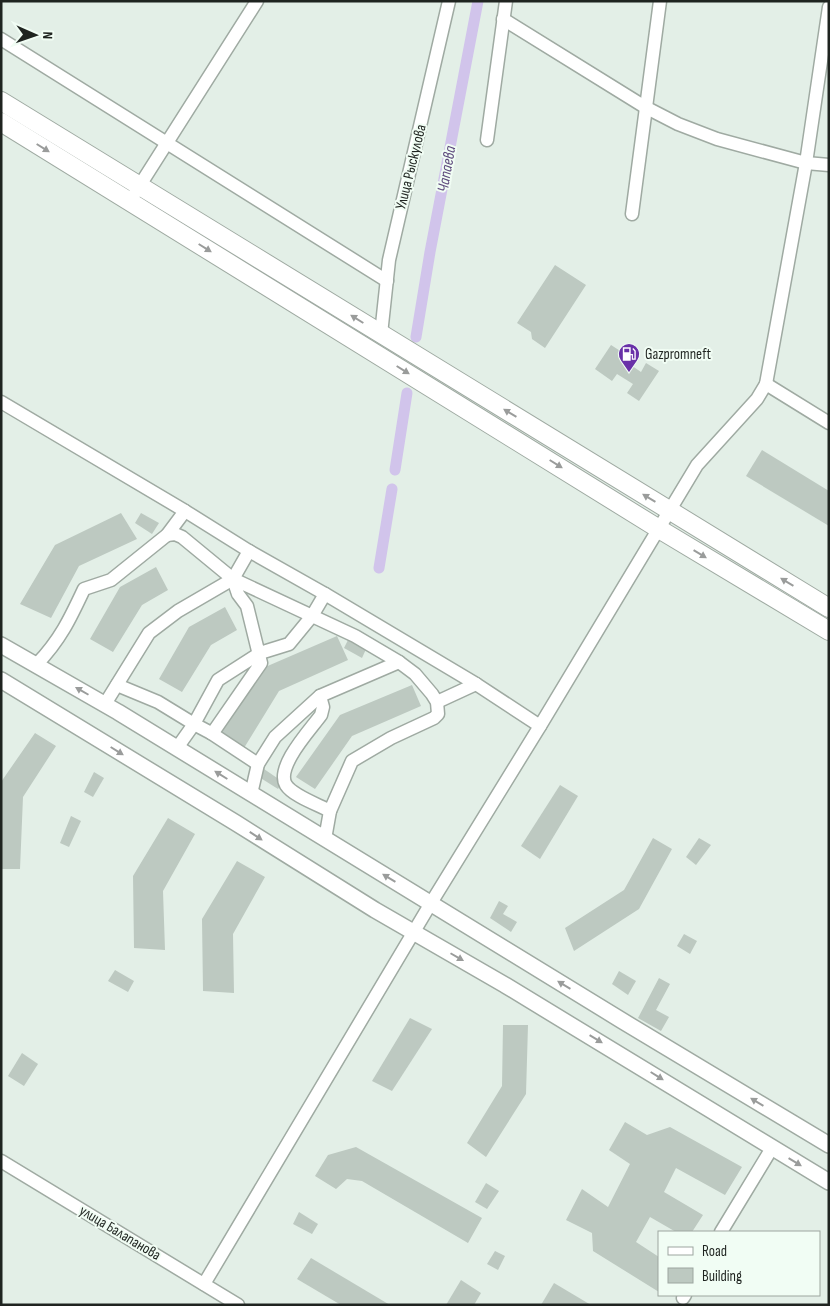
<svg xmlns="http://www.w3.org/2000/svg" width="830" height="1306" viewBox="0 0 830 1306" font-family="'Sofia Sans Condensed',sans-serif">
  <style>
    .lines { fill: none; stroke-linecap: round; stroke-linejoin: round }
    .canal { stroke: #d1c4eb; stroke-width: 11 }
    .building { fill: #bdc9c1 }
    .minor-casing { stroke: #9faaa2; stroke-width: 15 }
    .tertiary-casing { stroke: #9faaa2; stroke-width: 18 }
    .secondary-casing { stroke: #9faaa2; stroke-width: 20 }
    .minor { stroke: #fff; stroke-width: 12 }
    .tertiary { stroke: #fff; stroke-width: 15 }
    .secondary { stroke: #fff; stroke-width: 18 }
    .oneway { fill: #9a9c9b }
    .labels { text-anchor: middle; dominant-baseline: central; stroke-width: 4; stroke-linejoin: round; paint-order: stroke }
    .street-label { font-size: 15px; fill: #1f2420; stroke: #f1fdf4 }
    .poi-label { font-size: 15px; fill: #1f2420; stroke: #f1fdf4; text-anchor: start }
    .water-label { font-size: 16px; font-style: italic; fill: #5d497c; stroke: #f1fdf4 }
  </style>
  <rect width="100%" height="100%" fill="#e3efe7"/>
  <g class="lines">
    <g class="canal">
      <polyline points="416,337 430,252 478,1"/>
      <polyline points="395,470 407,393"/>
      <polyline points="379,568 392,489"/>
    </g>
  </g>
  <g class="building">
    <polygon points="555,265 586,285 545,348 532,339 531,332 517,323"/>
    <polygon points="611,345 628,356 625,361 641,372 646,363 659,371 639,401 627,393 633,384 617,374 612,381 595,369"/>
    <polygon points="762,450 829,491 829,526 746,476"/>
    <polygon points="121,513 137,539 79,566 51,618 20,604 55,545"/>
    <polygon points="141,513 159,523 152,534 135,523"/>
    <polygon points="156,567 168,590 142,605 113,652 90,639 120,587"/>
    <polygon points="225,607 237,630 211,645 182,692 159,679 189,627"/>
    <polygon points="337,636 348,660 279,691 244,748 221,733 263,668"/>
    <polygon points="349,638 367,647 362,658 344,648"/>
    <polygon points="412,685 421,706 352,736 315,789 296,777 340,715"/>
    <polygon points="35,733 56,746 23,797 20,869 1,869 1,782"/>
    <polygon points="264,769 283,782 278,789 259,777"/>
    <polygon points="94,772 104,778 93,797 84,792"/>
    <polygon points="560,785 578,796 540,859 521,846"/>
    <polygon points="71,816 81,821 69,847 60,843"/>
    <polygon points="168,818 195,834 163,891 165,950 134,948 133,876"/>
    <polygon points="653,838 672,849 639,909 574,951 565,928 624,890"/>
    <polygon points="699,838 711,845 696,865 686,857"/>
    <polygon points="237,861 265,877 233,934 234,993 203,991 202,919"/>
    <polygon points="499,901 508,906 503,914 517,922 511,932 490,918"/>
    <polygon points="684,934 697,941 690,954 677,946"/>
    <polygon points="115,970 134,981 128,992 108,981"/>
    <polygon points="619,971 636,981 628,995 612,984"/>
    <polygon points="659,978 670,984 656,1010 669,1017 661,1031 638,1018"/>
    <polygon points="410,1018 432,1029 392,1091 372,1081"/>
    <polygon points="503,1025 528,1025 526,1094 486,1157 467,1143 502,1086"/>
    <polygon points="22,1053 38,1064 24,1086 8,1076"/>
    <polygon points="625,1122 647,1135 670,1127 742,1167 725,1195 676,1168 664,1192 703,1215 692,1232 676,1232 650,1217 636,1242 659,1257 659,1292 593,1251 592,1233 566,1220 582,1189 608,1207 630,1164 609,1150"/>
    <polygon points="356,1147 482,1218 468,1243 362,1181 347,1179 336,1189 315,1176 328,1155"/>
    <polygon points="486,1183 499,1191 487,1209 475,1202"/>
    <polygon points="299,1212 318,1224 312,1234 293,1224"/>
    <polygon points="495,1251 505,1256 498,1270 487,1264"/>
    <polygon points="311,1258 390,1305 341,1305 297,1279"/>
    <polygon points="461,1280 481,1293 474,1305 446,1305"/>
    <polygon points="554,1283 591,1305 541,1305"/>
  </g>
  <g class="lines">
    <g class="minor-casing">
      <g id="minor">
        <polyline points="503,19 645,107 678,124 717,139 806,163 829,165"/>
        <polyline points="1,39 387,281"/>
        <polyline points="487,140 506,1"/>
        <polyline points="135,193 257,1"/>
        <polyline points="632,214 660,1"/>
        <polyline points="381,334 389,260 449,1"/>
        <polyline points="766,384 829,423"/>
        <polyline points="1,402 185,511 249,551 325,594 476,684 540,726"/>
        <polyline points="167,535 175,534 182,537 233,579 355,636 399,662 415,674 432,694 437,702 438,714 434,718 391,738 352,761 330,811 325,839"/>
        <polyline points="233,579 238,594 247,606 261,663 214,731 211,733 194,724 218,680 260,653 289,644 312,616 325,594"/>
        <path d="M 37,664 C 60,640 70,619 84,589 L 111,580 L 167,535 L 185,511"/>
        <polyline points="117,685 158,702 194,724 177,748"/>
        <path d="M 320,696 L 323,707 L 321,715 C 311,729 275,767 286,785 C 293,796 319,805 330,811"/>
        <polyline points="437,702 476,684"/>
        <polyline points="105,704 149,633 178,611 233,579 249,551"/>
        <polyline points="211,733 258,764"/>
        <polyline points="251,794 258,764 275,737 320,696 399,662"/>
        <polyline points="1,1161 238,1305"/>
        <polyline points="721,1232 772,1148"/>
        <polyline points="204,1284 431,903 540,726 697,465 757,399 766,384 806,163 829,7"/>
        <polyline points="683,1298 685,1295"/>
      </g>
    </g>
    <g class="tertiary-casing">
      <g id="tertiary">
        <polyline points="1,645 118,712 621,1020 829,1145"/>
        <polyline points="1,680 236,823 375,910 505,985 829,1182"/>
      </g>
    </g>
    <g class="secondary-casing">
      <g id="secondary">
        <polyline points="1,101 829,608"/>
        <polyline points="1,122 659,529 829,631"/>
      </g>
    </g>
    <use href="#minor" class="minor"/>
    <use href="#tertiary" class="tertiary"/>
    <use href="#secondary" class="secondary"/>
  </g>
  <defs><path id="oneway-solid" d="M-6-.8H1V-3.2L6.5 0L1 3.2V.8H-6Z" transform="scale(1.25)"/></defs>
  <g class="oneway">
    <use href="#oneway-solid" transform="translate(43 148) rotate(32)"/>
    <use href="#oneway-solid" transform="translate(205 248) rotate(32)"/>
    <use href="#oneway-solid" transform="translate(357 319) rotate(-148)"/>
    <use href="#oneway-solid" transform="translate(403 370) rotate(32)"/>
    <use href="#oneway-solid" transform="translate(510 413) rotate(-149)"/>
    <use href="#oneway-solid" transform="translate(556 464) rotate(32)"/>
    <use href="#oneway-solid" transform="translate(649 498) rotate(-149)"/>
    <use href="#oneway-solid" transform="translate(700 554) rotate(31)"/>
    <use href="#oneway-solid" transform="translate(787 582) rotate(-149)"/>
    <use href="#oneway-solid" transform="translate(82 691) rotate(-150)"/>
    <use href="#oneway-solid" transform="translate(117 751) rotate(32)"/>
    <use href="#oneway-solid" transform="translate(221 775) rotate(-148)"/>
    <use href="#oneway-solid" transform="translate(256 836) rotate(33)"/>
    <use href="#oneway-solid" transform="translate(389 878) rotate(-149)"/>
    <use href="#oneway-solid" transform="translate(457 957) rotate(30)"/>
    <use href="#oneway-solid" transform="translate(564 985) rotate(-149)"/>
    <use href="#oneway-solid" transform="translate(596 1039) rotate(31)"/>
    <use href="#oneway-solid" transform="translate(657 1076) rotate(32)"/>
    <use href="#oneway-solid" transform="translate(757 1102) rotate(-149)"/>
    <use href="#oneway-solid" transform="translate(795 1162) rotate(31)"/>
  </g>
  <defs>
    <g id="fuel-pin" transform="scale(1.125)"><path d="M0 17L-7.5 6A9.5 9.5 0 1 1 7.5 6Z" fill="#6931a8" stroke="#f1fdf4"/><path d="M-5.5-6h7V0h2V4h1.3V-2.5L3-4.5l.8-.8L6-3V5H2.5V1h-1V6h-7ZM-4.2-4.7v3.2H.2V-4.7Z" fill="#fff"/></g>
  </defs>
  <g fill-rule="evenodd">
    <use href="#fuel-pin" x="629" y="354"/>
  </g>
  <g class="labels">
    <g class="street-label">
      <text transform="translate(411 167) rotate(-76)">Улица Рыскулова</text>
      <text transform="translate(120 1233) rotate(31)">улица Балапанова</text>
    </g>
    <g class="poi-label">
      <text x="645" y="354">Gazpromneft</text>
    </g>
    <g class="water-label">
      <text transform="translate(447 169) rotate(-80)">Чапаева</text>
    </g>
  </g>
  <rect width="830" height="1306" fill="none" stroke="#1f2420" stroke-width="5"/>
  <rect x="658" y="1231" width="162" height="65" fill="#f1fdf4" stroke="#9da69f"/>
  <rect x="668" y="1247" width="25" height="8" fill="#ffffff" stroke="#9da69f"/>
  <text x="702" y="1256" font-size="15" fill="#1f2420">Road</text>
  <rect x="668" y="1268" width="25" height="15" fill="#bdc9c1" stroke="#9da69f"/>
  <text x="702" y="1281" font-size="15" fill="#1f2420">Building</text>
  <g transform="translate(35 35) rotate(92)" stroke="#f1fdf4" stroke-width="4" paint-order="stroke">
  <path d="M0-4L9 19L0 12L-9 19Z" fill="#1f2420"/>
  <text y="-8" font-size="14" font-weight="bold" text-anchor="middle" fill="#1f2420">N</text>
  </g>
</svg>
